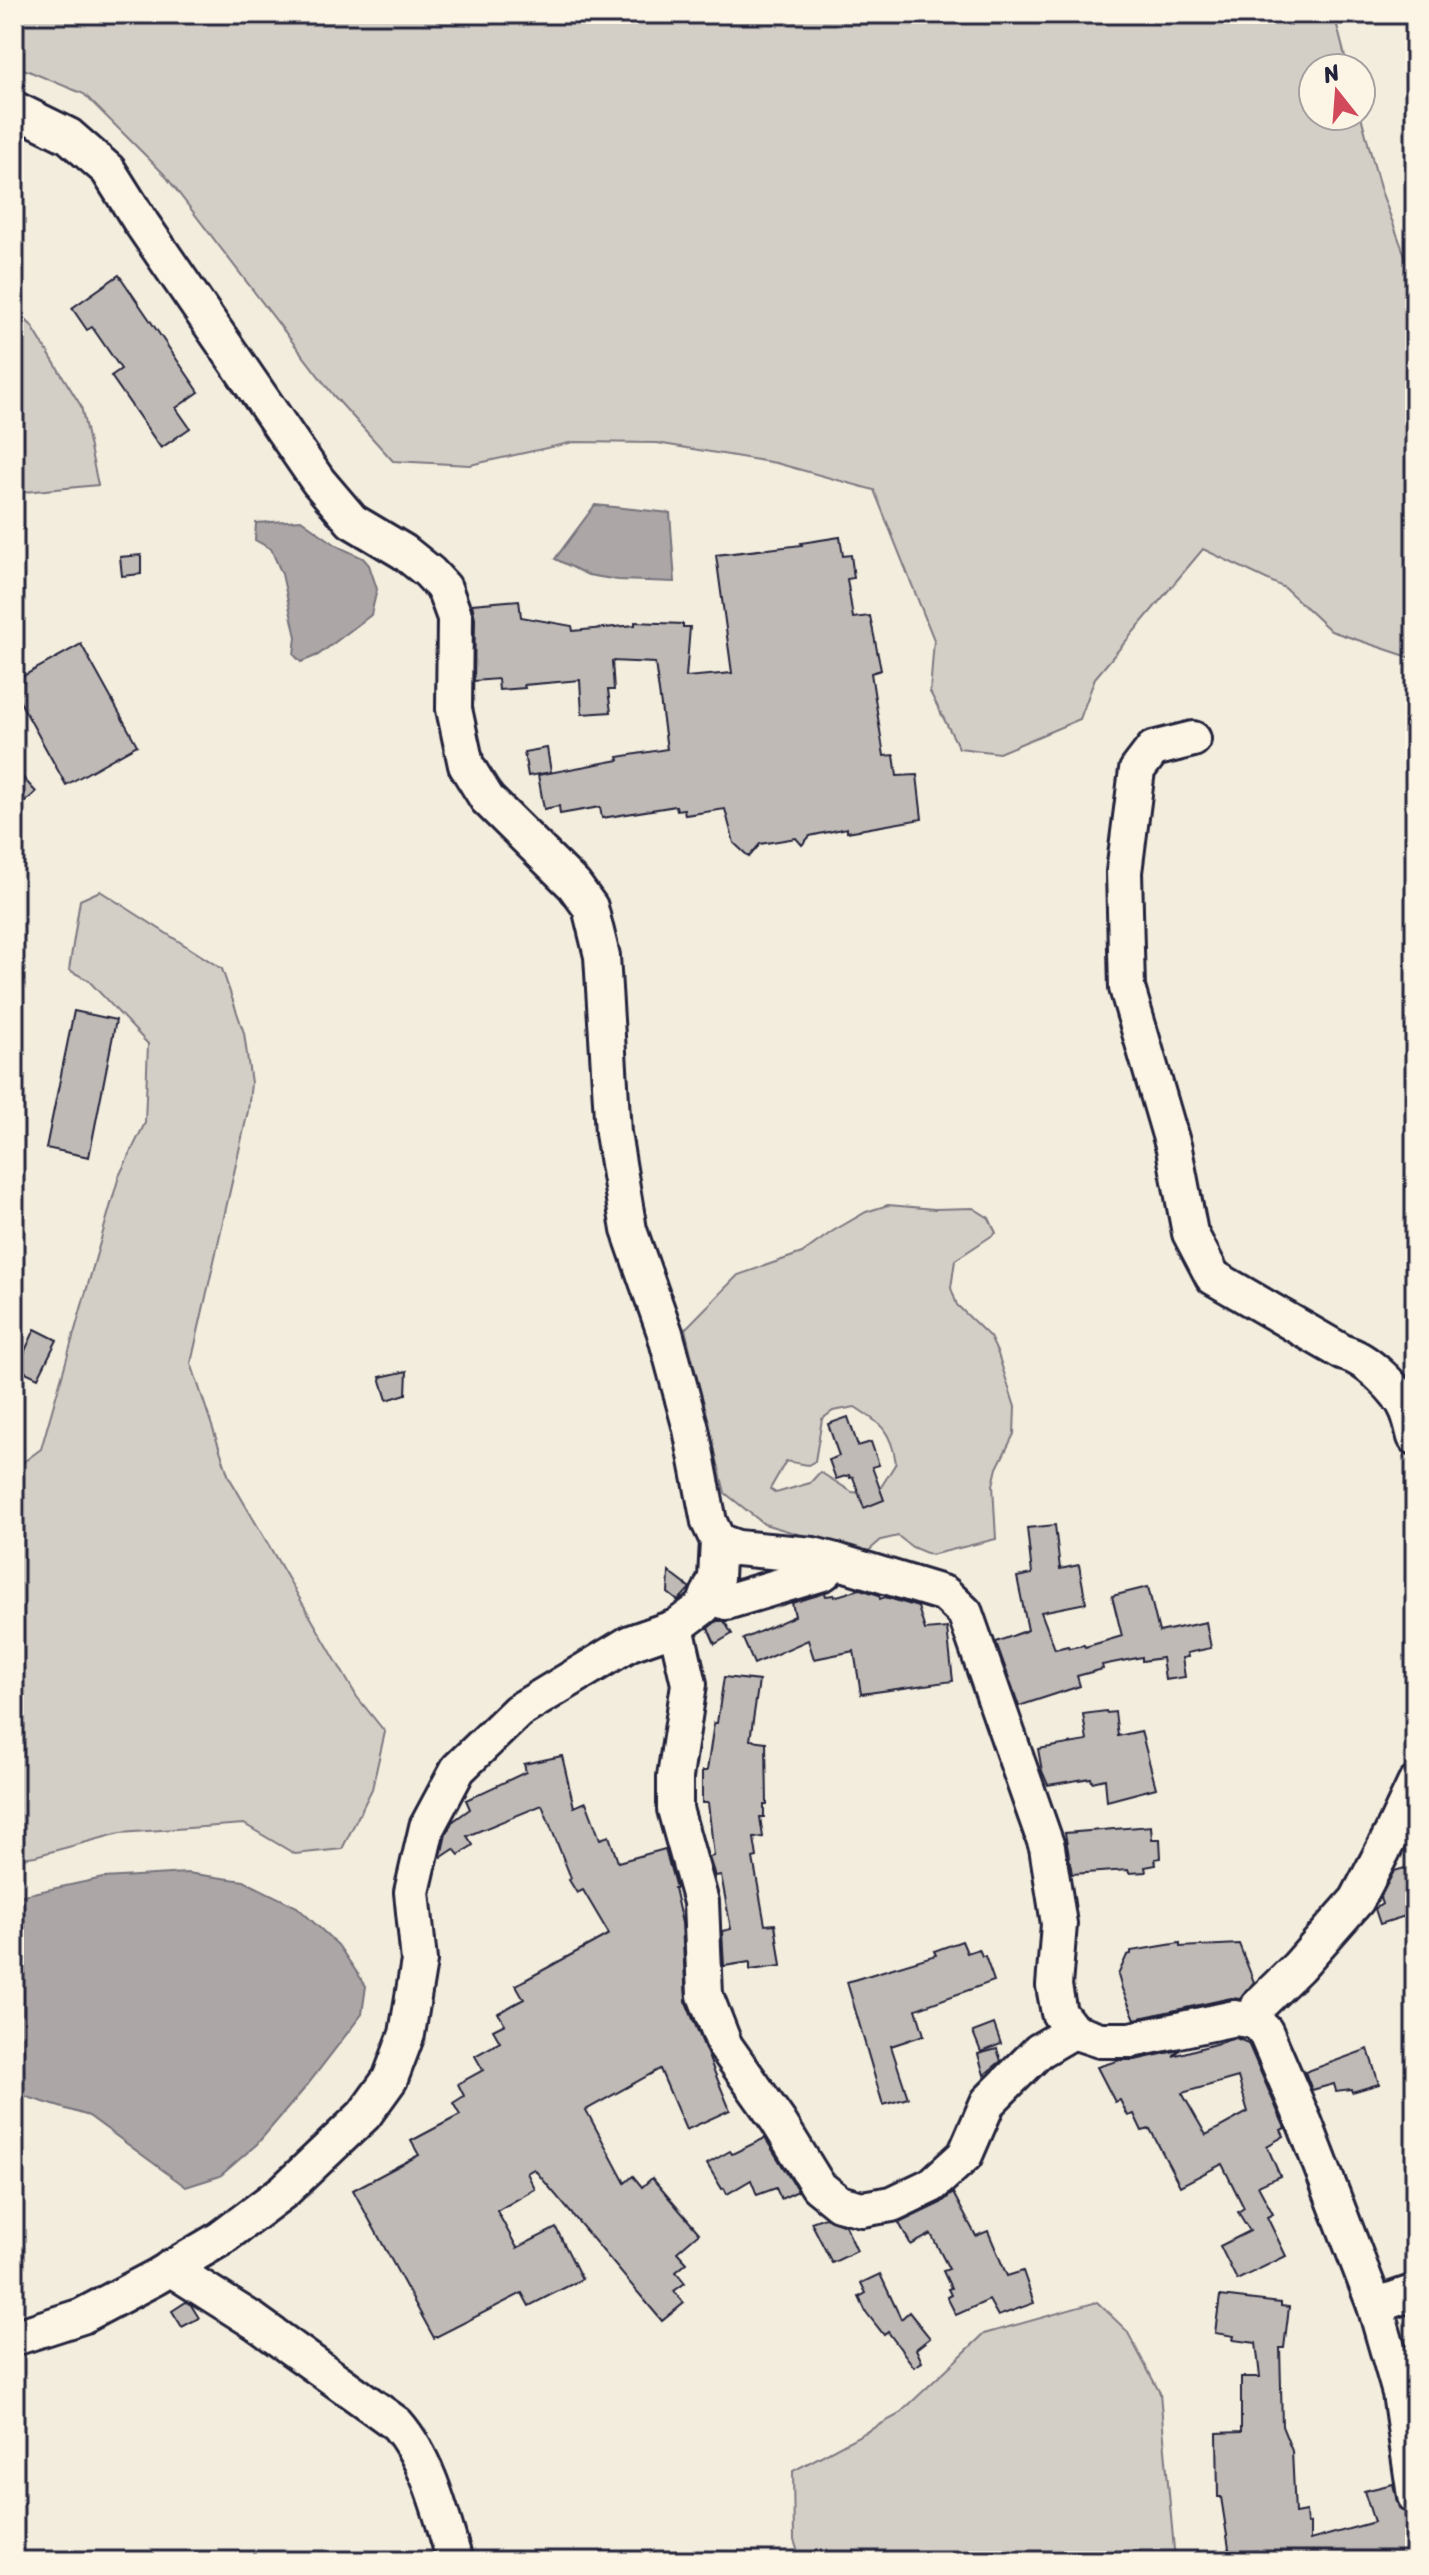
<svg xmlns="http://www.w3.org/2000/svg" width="1429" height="2575" viewBox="0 0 1429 2575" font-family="Sriracha,sans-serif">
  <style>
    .green { fill: #d4cfc6; stroke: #7b7880; stroke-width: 2; fill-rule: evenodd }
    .water { fill: #aca7a6; stroke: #75727b; stroke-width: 2 }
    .building { fill: #bfbab6; stroke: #22223b; stroke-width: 2; fill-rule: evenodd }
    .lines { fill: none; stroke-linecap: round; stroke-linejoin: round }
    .minor-casing { stroke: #22223b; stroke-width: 40 }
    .minor { stroke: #fcf5e5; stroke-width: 34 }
  </style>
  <rect width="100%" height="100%" fill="#f3edde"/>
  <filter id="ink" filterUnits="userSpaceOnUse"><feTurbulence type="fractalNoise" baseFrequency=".0125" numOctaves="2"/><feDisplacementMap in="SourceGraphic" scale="16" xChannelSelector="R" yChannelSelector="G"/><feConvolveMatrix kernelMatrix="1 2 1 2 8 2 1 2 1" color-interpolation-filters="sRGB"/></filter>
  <g filter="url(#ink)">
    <g class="green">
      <polygon points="14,14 1334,14 1348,68 1313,68 1313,116 1361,116 1380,188 1415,283 1415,659 1331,631 1285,588 1203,549 1095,678 1080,719 999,753 959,748 930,692 934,640 874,490 776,463 657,443 574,442 470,465 393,461 334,396 164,174 84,94 14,65"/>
      <polygon points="14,309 31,325 81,406 98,485 14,493"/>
      <polygon points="100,891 222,969 244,1033 251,1083 248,1111 191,1363 229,1477 357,1697 385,1732 372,1789 342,1849 295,1854 244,1824 120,1833 35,1856 14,1859 14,1469 41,1449 119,1176 145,1123 148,1044 88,980 69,970 80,900"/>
      <path d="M 888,1205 L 935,1209 L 973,1208 L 989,1218 L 996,1233 L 955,1260 L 951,1288 L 957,1305 L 990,1337 L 998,1354 L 1015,1407 L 1014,1434 L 997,1468 L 993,1485 L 996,1539 L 931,1555 L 912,1547 L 898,1536 L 881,1540 L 865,1554 L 764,1524 L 725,1493 L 685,1329 L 738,1275 L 802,1253 L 833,1231 L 866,1212 ZM 855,1407 C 882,1424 891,1431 896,1463 L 876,1495 L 852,1492 L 820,1472 L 810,1483 L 776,1493 L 770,1489 L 786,1461 L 808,1465 L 815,1461 L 822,1419 L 833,1411 Z"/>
      <polygon points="1097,2302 1127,2331 1160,2393 1175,2561 801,2561 794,2540 793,2471 898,2415 984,2334"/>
    </g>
    <g class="water">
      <polygon points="595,505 670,513 675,582 618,580 588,575 555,559"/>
      <polygon points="301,520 339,547 363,558 369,565 377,589 371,615 318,655 301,662 294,655 296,637 282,574 271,549 255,540 256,523"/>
      <polygon points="187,1873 244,1881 297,1907 338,1945 366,1986 362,2014 305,2088 257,2144 220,2176 186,2187 89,2116 14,2093 14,1897 103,1878"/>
    </g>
    <g class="building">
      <polygon points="119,275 199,392 176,408 190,428 161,448 111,376 121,369 92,327 87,330 72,308"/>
      <polygon points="840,537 843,556 851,555 854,578 847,579 853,618 870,616 881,670 871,673 884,756 894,755 897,776 917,775 922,819 847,832 847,828 810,836 802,845 796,838 760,844 749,857 734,843 725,809 685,815 684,809 677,810 676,806 602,818 600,807 560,814 559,806 544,809 538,775 619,760 618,757 667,749 655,663 612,661 614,690 608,690 611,712 582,714 580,680 524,685 525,688 499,690 498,679 474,681 475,618 472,604 519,600 521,617 572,626 573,631 635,625 635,622 683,624 683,627 690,627 686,677 732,673 716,555 802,545 801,543"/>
      <polygon points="141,555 141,574 122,576 120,557"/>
      <polygon points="81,644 137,745 66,785 14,691 14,681"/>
      <polygon points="547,748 551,772 528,776 524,752"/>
      <polygon points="14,768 36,792 14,812"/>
      <polygon points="74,1011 116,1020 89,1157 46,1148"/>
      <polygon points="35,1329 57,1340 38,1378 17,1368"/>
      <polygon points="407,1371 406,1394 387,1400 380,1377"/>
      <polygon points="848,1417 858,1446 871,1442 879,1465 872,1467 884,1500 864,1508 853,1477 850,1478 849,1475 836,1479 829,1460 839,1456 828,1424"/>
      <polygon points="1055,1525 1060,1569 1079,1565 1086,1603 1041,1612 1055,1649 1068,1646 1069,1648 1084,1645 1085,1647 1122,1636 1112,1596 1148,1587 1159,1632 1206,1622 1211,1648 1187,1653 1188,1657 1182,1658 1185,1677 1165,1680 1162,1658 1142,1661 1142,1657 1102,1665 1103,1669 1077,1676 1080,1686 1019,1706 996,1642 1028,1630 1017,1577 1032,1574 1027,1528"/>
      <polygon points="669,1572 690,1588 678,1601 668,1593"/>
      <polygon points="860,1589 879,1595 880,1599 885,1597 918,1607 925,1630 947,1628 953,1681 861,1694 854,1651 814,1659 808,1640 754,1664 743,1639 795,1616 792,1603 825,1593 826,1596 834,1595 834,1597"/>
      <polygon points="717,1621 724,1621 732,1634 715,1644 708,1628"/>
      <polygon points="724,1677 759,1681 750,1740 766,1742 767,1805 764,1805 764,1817 760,1817 763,1837 754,1838 757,1857 753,1858 765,1925 775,1924 781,1966 750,1970 750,1962 724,1966 722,1931 731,1929 721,1875 715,1876 709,1857 714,1856 708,1803 702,1803 702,1771 707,1771 714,1723 717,1723"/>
      <polygon points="1106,1711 1107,1713 1115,1712 1118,1736 1141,1731 1156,1788 1107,1801 1105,1779 1092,1782 1091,1778 1048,1785 1042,1771 1038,1749 1087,1741 1083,1714"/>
      <polygon points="562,1756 574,1807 586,1802 600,1839 609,1836 618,1862 665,1849 676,1888 674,1888 682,1923 686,2002 730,2110 686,2130 660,2069 586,2110 625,2183 633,2176 642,2187 652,2178 699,2233 677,2252 687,2263 676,2272 685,2283 674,2291 684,2303 662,2321 534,2169 527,2173 535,2189 497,2211 517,2248 556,2228 582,2279 529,2306 522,2293 434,2338 353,2190 419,2155 411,2141 460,2115 453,2103 464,2096 458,2084 483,2070 475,2056 500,2042 493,2030 505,2024 498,2013 524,1999 516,1985 609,1934 583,1890 577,1893 569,1880 571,1878 542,1805 467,1836 473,1845 459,1855 454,1849 442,1857 441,1856 446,1834 452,1822 470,1809 466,1800 526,1772 524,1764"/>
      <polygon points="1151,1826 1152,1839 1160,1839 1161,1858 1155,1859 1156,1865 1145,1867 1146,1872 1129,1873 1128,1870 1072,1874 1065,1833"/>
      <polygon points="1415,1865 1415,1913 1380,1924 1375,1909 1382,1904 1380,1898 1394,1871"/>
      <polygon points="962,1941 967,1953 979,1949 982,1956 985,1956 994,1981 916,2009 924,2035 891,2046 908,2098 883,2105 847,1982 936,1955 934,1951"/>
      <polygon points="1180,1943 1180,1947 1239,1944 1254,1982 1240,1999 1231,1998 1135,2019 1122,1989 1118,1975 1127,1955 1131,1954 1131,1951"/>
      <polygon points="994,2024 1001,2044 981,2052 973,2032"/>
      <path d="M 1236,2038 L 1248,2043 L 1285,2128 L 1281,2130 L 1284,2136 L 1267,2146 L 1280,2176 L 1258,2186 L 1273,2214 L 1267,2217 L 1286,2256 L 1237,2280 L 1220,2246 L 1250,2231 L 1238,2212 L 1244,2208 L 1222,2164 L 1180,2186 L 1150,2129 L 1142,2131 L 1134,2114 L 1128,2116 L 1120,2100 L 1115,2102 L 1097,2067 L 1120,2060 L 1135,2060 L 1180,2050 L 1173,2056 ZM 1238,2077 L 1248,2112 L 1206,2135 L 1182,2093 Z"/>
      <polygon points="997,2049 1001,2061 984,2075 978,2054"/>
      <polygon points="1368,2049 1379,2084 1352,2092 1351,2089 1336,2091 1334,2084 1312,2090 1305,2072"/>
      <polygon points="765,2138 798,2191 781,2199 776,2188 757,2195 751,2180 727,2194 724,2188 722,2189 707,2164 730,2151 732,2154"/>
      <polygon points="953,2193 976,2236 988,2231 1007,2276 1023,2271 1034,2303 998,2316 989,2300 956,2315 947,2297 951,2295 948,2289 951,2288 943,2271 949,2269 931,2234 911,2245 899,2223 941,2203"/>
      <polygon points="825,2217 845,2225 857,2251 832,2263 811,2222"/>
      <polygon points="880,2274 901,2319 909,2312 930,2338 916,2349 922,2362 914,2367 888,2332 884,2335 866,2312 859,2297 866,2293 861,2283"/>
      <polygon points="1220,2296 1281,2303 1281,2306 1289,2307 1284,2348 1280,2348 1282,2426 1292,2451 1295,2513 1306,2511 1307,2524 1310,2523 1310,2540 1374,2522 1364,2491 1393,2484 1399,2508 1406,2513 1415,2547 1415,2561 1270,2561 1269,2555 1256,2556 1256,2551 1230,2555 1221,2497 1218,2497 1217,2433 1241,2432 1241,2377 1260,2377 1256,2343 1233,2340 1234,2336 1215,2333"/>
      <polygon points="186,2302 191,2305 199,2318 182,2327 172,2311"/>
    </g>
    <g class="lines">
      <g class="minor-casing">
        <g id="minor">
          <polyline points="14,109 69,136 108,170 142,224 318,481 352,521 404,552 429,572 444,588 455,618 454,709 466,765 487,799 574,885 590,907 602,956 613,1133 629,1230 665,1333 691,1429 709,1522 718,1541 716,1578 703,1607 676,1627 630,1643 518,1711 458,1769 427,1827 412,1892 419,1961 407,2034 390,2079 364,2115 284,2191 220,2239 156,2277 82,2316 14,2338"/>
          <path d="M 1193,739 L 1153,749 L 1137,770 L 1124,872 L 1127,988 L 1174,1149 L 1190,1233 L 1213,1277 L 1344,1353 C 1366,1358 1400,1391 1408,1412 C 1411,1420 1413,1429 1415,1437"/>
          <polyline points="718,1541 737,1548 813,1555 836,1561 945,1594 965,1613 1047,1847 1059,1924 1054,1986 1059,2013 1073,2031 1100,2040 1131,2040 1235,2018 1254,2021 1265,2031 1305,2124 1375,2306 1400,2393 1415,2496"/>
          <polyline points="708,1595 726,1602 823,1573 836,1561"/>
          <polyline points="676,1627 689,1684 675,1777 675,1809 701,1902 705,1995 725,2046 778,2121 818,2186 839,2203 862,2209 892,2204 932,2185 965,2155 988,2102 1039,2051 1073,2031"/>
          <polyline points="1254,2021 1259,2005 1298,1967 1357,1900 1392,1833 1415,1784"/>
          <path d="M 170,2268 L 254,2321 L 397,2424 C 429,2461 441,2515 455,2561"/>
          <polyline points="1375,2306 1415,2292"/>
        </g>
      </g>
      <use href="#minor" class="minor"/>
    </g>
  </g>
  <rect width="1429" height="2575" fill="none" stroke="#fcf5e5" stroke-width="48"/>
  <rect x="24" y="24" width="1381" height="2527" fill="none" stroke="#22223b" stroke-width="3" filter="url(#ink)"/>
  <g transform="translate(1337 92) rotate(343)"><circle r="38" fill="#fcf5e5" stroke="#a5a1a1" stroke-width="2"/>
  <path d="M0-6L14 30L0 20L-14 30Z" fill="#d1495b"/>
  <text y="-12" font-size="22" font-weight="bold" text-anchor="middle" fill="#22223b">N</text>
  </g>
</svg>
